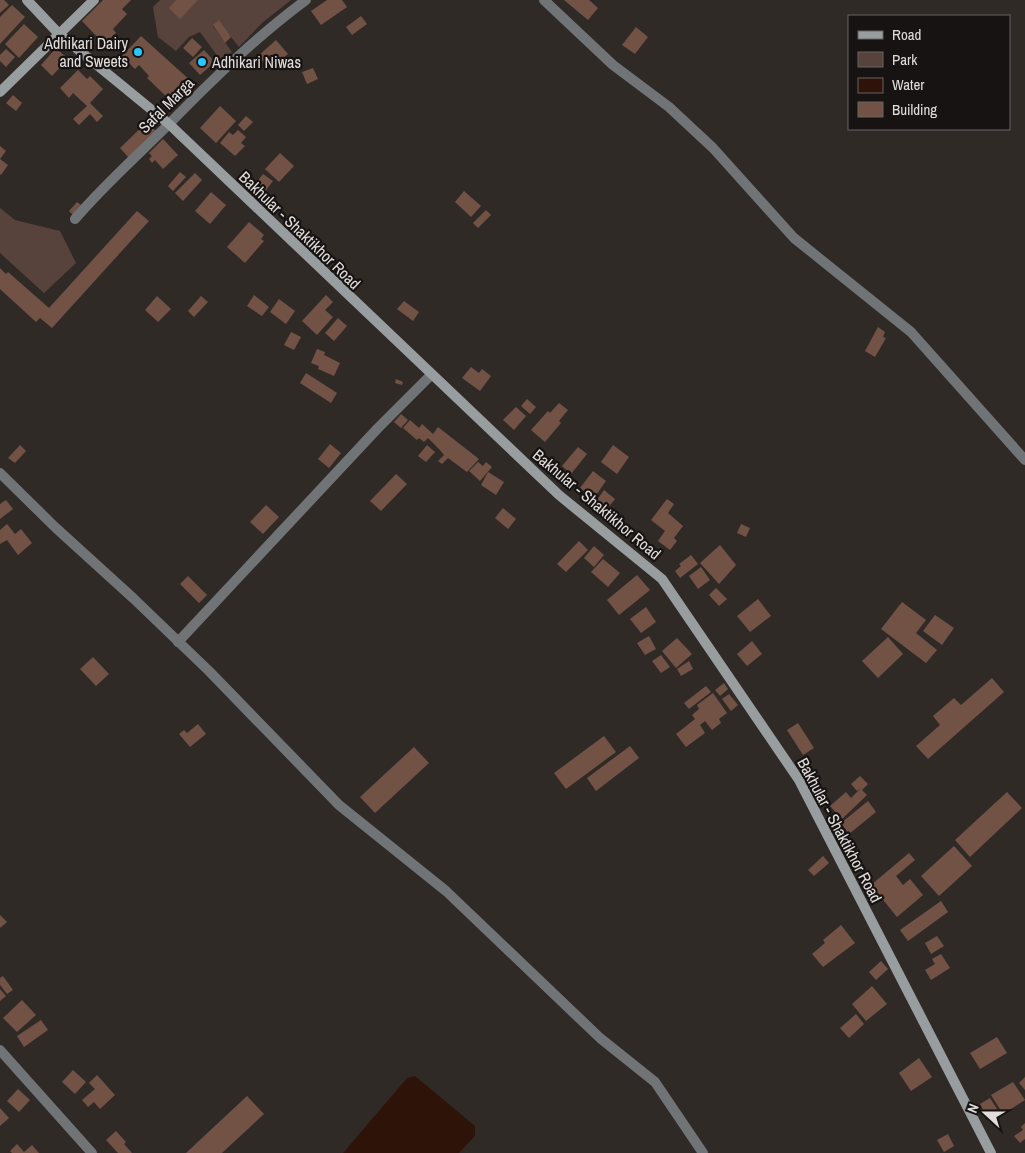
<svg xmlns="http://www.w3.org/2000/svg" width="1025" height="1153" viewBox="0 0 1025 1153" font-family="'Archivo Narrow',sans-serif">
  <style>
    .green { fill: #57433c }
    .water { fill: #2e1308 }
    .building { fill: #725245 }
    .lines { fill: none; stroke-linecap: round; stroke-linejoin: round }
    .street { stroke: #707476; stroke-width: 10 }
    .secondary { stroke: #989da0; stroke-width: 10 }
    .poi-dot { fill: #26c8fe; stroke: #161312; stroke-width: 2 }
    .labels { text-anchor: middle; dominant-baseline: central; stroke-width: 4.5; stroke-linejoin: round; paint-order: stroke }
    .poi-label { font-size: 16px; fill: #e1dddb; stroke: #161312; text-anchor: end }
    .street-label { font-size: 16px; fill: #e1dddb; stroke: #161312 }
  </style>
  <rect width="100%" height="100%" fill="#302a27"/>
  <g class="green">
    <polygon points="160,0 291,0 262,23 239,47 218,21 213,26 232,52 221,61 200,32 189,37 176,51 158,37 153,7"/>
    <polygon points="0,208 15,220 60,231 76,263 44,293 0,253"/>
  </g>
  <polygon class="water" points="415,1076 475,1126 475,1136 459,1153 343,1153 407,1078"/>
  <g class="building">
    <polygon points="0,0 4,0 9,5 0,13"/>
    <polygon points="103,0 131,0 122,9 127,14 113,29 116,33 104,44 82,21"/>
    <polygon points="176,0 198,0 180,19 169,8"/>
    <polygon points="327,0 342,0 347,7 321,25 311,11"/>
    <polygon points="564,0 589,0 598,8 588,20"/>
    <polygon points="12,5 25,17 0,44 0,17"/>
    <polygon points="361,16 367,24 352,35 346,27"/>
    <polygon points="219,20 231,37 225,43 213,25"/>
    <polygon points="24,24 38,37 19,58 5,44"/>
    <polygon points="636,27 648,37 635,54 622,45"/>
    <polygon points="141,36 192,82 172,102 147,78 149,76 139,65 135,69 122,56"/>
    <polygon points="192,38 202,47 193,57 183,48"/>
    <polygon points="276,40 288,54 270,69 258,56"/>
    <polygon points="56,48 68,59 52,76 41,65"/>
    <polygon points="6,49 15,57 6,67 0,61 0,55"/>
    <polygon points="204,50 215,62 200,75 189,63"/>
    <polygon points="313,68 318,79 307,84 302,72"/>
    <polygon points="78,70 87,79 90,76 103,89 90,103 103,116 97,122 90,114 79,125 73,119 87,106 73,93 69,98 60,88"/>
    <polygon points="13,95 22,103 16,111 6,103"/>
    <polygon points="220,106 236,121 216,143 200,128"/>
    <polygon points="246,116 253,122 244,131 238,125"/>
    <polygon points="147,122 157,132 130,159 120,148"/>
    <polygon points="238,130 246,137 241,143 245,146 235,156 220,143 229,132 233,135"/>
    <polygon points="163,139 178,155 163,169 155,160 152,163 149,159 152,156 149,153"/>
    <polygon points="0,146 6,151 0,159 8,165 1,175 0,174"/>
    <polygon points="280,153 294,166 279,182 265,169"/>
    <polygon points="180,172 186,177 173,191 168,186"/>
    <polygon points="195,173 202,180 183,201 175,193"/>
    <polygon points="263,174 273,181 264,193 254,185"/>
    <polygon points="464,191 481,206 471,217 455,202"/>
    <polygon points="211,192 226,205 210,224 195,211"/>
    <polygon points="77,202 81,205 73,215 69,211"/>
    <polygon points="486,210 491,215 478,228 473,223"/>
    <polygon points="137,211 149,221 52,328 40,318 36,322 0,289 0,268 6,274 8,272 49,308"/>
    <polygon points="249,222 264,235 261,239 264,241 245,263 227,247"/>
    <polygon points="254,295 269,307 262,316 247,306"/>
    <polygon points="326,295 333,302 325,310 333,317 317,335 302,321"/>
    <polygon points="157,296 171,309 158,322 145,310"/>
    <polygon points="201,296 208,302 194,317 188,311"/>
    <polygon points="279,299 295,311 286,324 270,312"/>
    <polygon points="404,301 419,312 413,321 397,309"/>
    <polygon points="338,318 347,326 334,341 325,333"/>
    <polygon points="878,327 885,332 883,337 886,338 875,357 865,351"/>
    <polygon points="291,332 301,337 294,350 284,345"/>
    <polygon points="317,349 325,352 324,355 340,363 334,376 318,369 319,366 311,363"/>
    <polygon points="471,367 479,373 482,369 491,376 480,391 462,378"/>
    <polygon points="306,373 337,393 331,403 300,383"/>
    <polygon points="396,379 403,382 402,385 395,383"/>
    <polygon points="527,399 536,407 530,414 521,406"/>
    <polygon points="559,403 568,410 559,421 561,423 545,442 531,430 548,411 550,413"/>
    <polygon points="516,407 526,416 514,430 503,420"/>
    <polygon points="401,414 408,420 401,428 394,422"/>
    <polygon points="410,420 419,428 422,424 433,434 438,427 479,459 467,472 448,458 442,464 438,461 444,455 440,450 428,438 424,442 419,438 417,440 403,428"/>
    <polygon points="330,444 341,453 329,468 318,459"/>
    <polygon points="20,445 26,451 15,463 8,458"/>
    <polygon points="427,445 435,452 426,462 418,456"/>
    <polygon points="613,445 629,457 617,474 601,462"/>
    <polygon points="578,447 587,454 571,474 562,466"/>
    <polygon points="478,462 483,466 486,462 492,467 480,481 469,471"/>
    <polygon points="593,471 606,481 594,498 580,488"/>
    <polygon points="488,472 504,482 496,495 481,485"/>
    <polygon points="396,474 407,484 381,511 370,501"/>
    <polygon points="604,490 615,499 608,508 597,500"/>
    <polygon points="667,499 674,504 668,513 683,526 674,538 677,541 670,550 658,541 665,531 651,520"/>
    <polygon points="6,500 13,509 0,519 0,504"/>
    <polygon points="266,505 279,517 263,534 250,522"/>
    <polygon points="503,508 516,519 508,529 495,518"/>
    <polygon points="7,524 15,534 21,529 32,543 18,555 7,540 0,544 0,530"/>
    <polygon points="741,524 750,528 746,537 737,533"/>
    <polygon points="579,541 588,550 566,572 557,564"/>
    <polygon points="720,545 736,565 719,584 700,563"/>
    <polygon points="594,546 604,555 594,567 584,558"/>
    <polygon points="691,555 698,564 680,578 675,571 681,566 679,564"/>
    <polygon points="603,559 620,573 608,587 591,572"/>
    <polygon points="701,567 710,580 698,589 689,576"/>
    <polygon points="637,575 650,590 619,615 607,600"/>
    <polygon points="188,576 207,595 199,603 180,584"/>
    <polygon points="716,588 727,599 719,606 709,595"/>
    <polygon points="758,599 771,616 750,632 737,616"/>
    <polygon points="902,602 926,620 916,633 937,650 926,663 881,629"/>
    <polygon points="646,607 656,622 641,633 630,619"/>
    <polygon points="935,615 954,628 942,645 923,631"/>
    <polygon points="649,636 656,649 645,655 637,643"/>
    <polygon points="888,637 903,654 878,678 862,661"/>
    <polygon points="677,638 692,654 676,668 662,651"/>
    <polygon points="752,641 762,654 747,666 737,654"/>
    <polygon points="661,655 670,667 661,673 652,661"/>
    <polygon points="93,657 109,674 96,686 80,669"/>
    <polygon points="689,661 693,669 681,676 677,669"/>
    <polygon points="992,678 1004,692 928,759 916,746 940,725 933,716 954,698 961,705"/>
    <polygon points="724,683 728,689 720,696 715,690"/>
    <polygon points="706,686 711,692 689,709 684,703"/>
    <polygon points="713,693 727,713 719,719 721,723 712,730 705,721 700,725 705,733 686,747 676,734 695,719 692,715 699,709 697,705"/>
    <polygon points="729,694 738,705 731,711 722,699"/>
    <polygon points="798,723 814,748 803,755 787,730"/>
    <polygon points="198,724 206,734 190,747 179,734 184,730 187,733"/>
    <polygon points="604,736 616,752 566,789 554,773"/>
    <polygon points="630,746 639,758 596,791 587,778"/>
    <polygon points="414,747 429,763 375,813 360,797"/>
    <polygon points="860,776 868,784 862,790 867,795 842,819 830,806 846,792 851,798 861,788 857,791 851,784"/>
    <polygon points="1007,792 1022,808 970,857 955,840"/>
    <polygon points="868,801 876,812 849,834 841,823"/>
    <polygon points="954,846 972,866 939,896 921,876"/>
    <polygon points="909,853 915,860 896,876 903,885 910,879 923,895 897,917 871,885"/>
    <polygon points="823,856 829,863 814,876 808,870"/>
    <polygon points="941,901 948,912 908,941 900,930"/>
    <polygon points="0,915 7,922 0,928"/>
    <polygon points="841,925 855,943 823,967 812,954 825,943 823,940"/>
    <polygon points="937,936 944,946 931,954 925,943"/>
    <polygon points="941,954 950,968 931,980 925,970 935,964 932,959"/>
    <polygon points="881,961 888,969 876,980 869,972"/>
    <polygon points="3,976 13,990 7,994 0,985 0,978"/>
    <polygon points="872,986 887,1004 866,1021 852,1004"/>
    <polygon points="0,989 6,996 0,1001"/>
    <polygon points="22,1000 36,1015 17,1032 3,1018"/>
    <polygon points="856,1014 864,1024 849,1038 840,1028"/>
    <polygon points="41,1020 48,1030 24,1047 17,1036"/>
    <polygon points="997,1037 1007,1053 980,1069 970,1053"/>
    <polygon points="919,1058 932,1077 911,1091 899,1073"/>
    <polygon points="73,1070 86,1082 75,1094 62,1082"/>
    <polygon points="97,1075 115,1095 100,1109 94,1102 88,1107 82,1100 95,1089 89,1083"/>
    <polygon points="1025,1077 1025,1090 1019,1083"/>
    <polygon points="1013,1082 1025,1100 1003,1114 991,1095"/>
    <polygon points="18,1089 30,1100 19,1112 7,1101"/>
    <polygon points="247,1096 264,1114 222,1153 186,1153"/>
    <polygon points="990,1098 999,1112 988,1119 980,1104"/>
    <polygon points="0,1108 9,1118 0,1126"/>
    <polygon points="1025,1123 1025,1139 1020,1143 1014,1136 1023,1130 1021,1127"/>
    <polygon points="116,1131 126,1142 124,1144 132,1153 118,1153 106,1140"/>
    <polygon points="948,1134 954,1146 944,1152 937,1140"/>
    <polygon points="17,1144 24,1152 32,1145 39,1153 12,1153 10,1151"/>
  </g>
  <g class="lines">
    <g class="street">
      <polyline points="544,0 613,65 669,107 713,148 794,238 911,332 1025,460"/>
      <path d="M 75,219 C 104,185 137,156 169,124 C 212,80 256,37 306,0"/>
      <polyline points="0,473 56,528 133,598 209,671 339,805 446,891 600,1038 655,1082 703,1153"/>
      <polyline points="178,642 378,428 431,375"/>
      <polyline points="0,1050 92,1153"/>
    </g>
    <g class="secondary">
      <polyline points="27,0 59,34 169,124 559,495 662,579 799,780 991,1153"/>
      <polyline points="0,92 94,0"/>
    </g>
  </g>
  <g class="poi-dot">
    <circle cx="138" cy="52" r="5"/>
    <circle cx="202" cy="62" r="5"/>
  </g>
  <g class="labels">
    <g class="poi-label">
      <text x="128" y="43">Adhikari Dairy<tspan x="128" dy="18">and Sweets</tspan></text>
      <text x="212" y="62" text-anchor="start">Adhikari Niwas</text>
    </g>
    <g class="street-label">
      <text transform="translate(166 105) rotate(-45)">Safal Marga</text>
      <text transform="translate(300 230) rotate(44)">Bakhular - Shaktikhor Road</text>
      <text transform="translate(597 504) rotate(40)">Bakhular - Shaktikhor Road</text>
      <text transform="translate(840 830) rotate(62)">Bakhular - Shaktikhor Road</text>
    </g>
  </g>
  <rect x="848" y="15" width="162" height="115" fill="#161312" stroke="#676462"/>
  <rect x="858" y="31" width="25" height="8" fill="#989da0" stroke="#676462"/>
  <text x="892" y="40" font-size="15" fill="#e1dddb">Road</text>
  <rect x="858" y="52" width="25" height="15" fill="#57433c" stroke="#676462"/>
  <text x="892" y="65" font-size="15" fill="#e1dddb">Park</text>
  <rect x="858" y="78" width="25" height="15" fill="#2e1308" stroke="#676462"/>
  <text x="892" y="90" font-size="15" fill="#e1dddb">Water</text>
  <rect x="858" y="102" width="25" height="15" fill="#725245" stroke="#676462"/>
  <text x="892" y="115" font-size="15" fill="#e1dddb">Building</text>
  <g transform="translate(985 1113) rotate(291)" stroke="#161312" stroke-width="4" paint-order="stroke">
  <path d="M0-4L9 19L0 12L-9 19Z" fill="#e1dddb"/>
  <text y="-8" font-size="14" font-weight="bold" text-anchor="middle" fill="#e1dddb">N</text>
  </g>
</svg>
